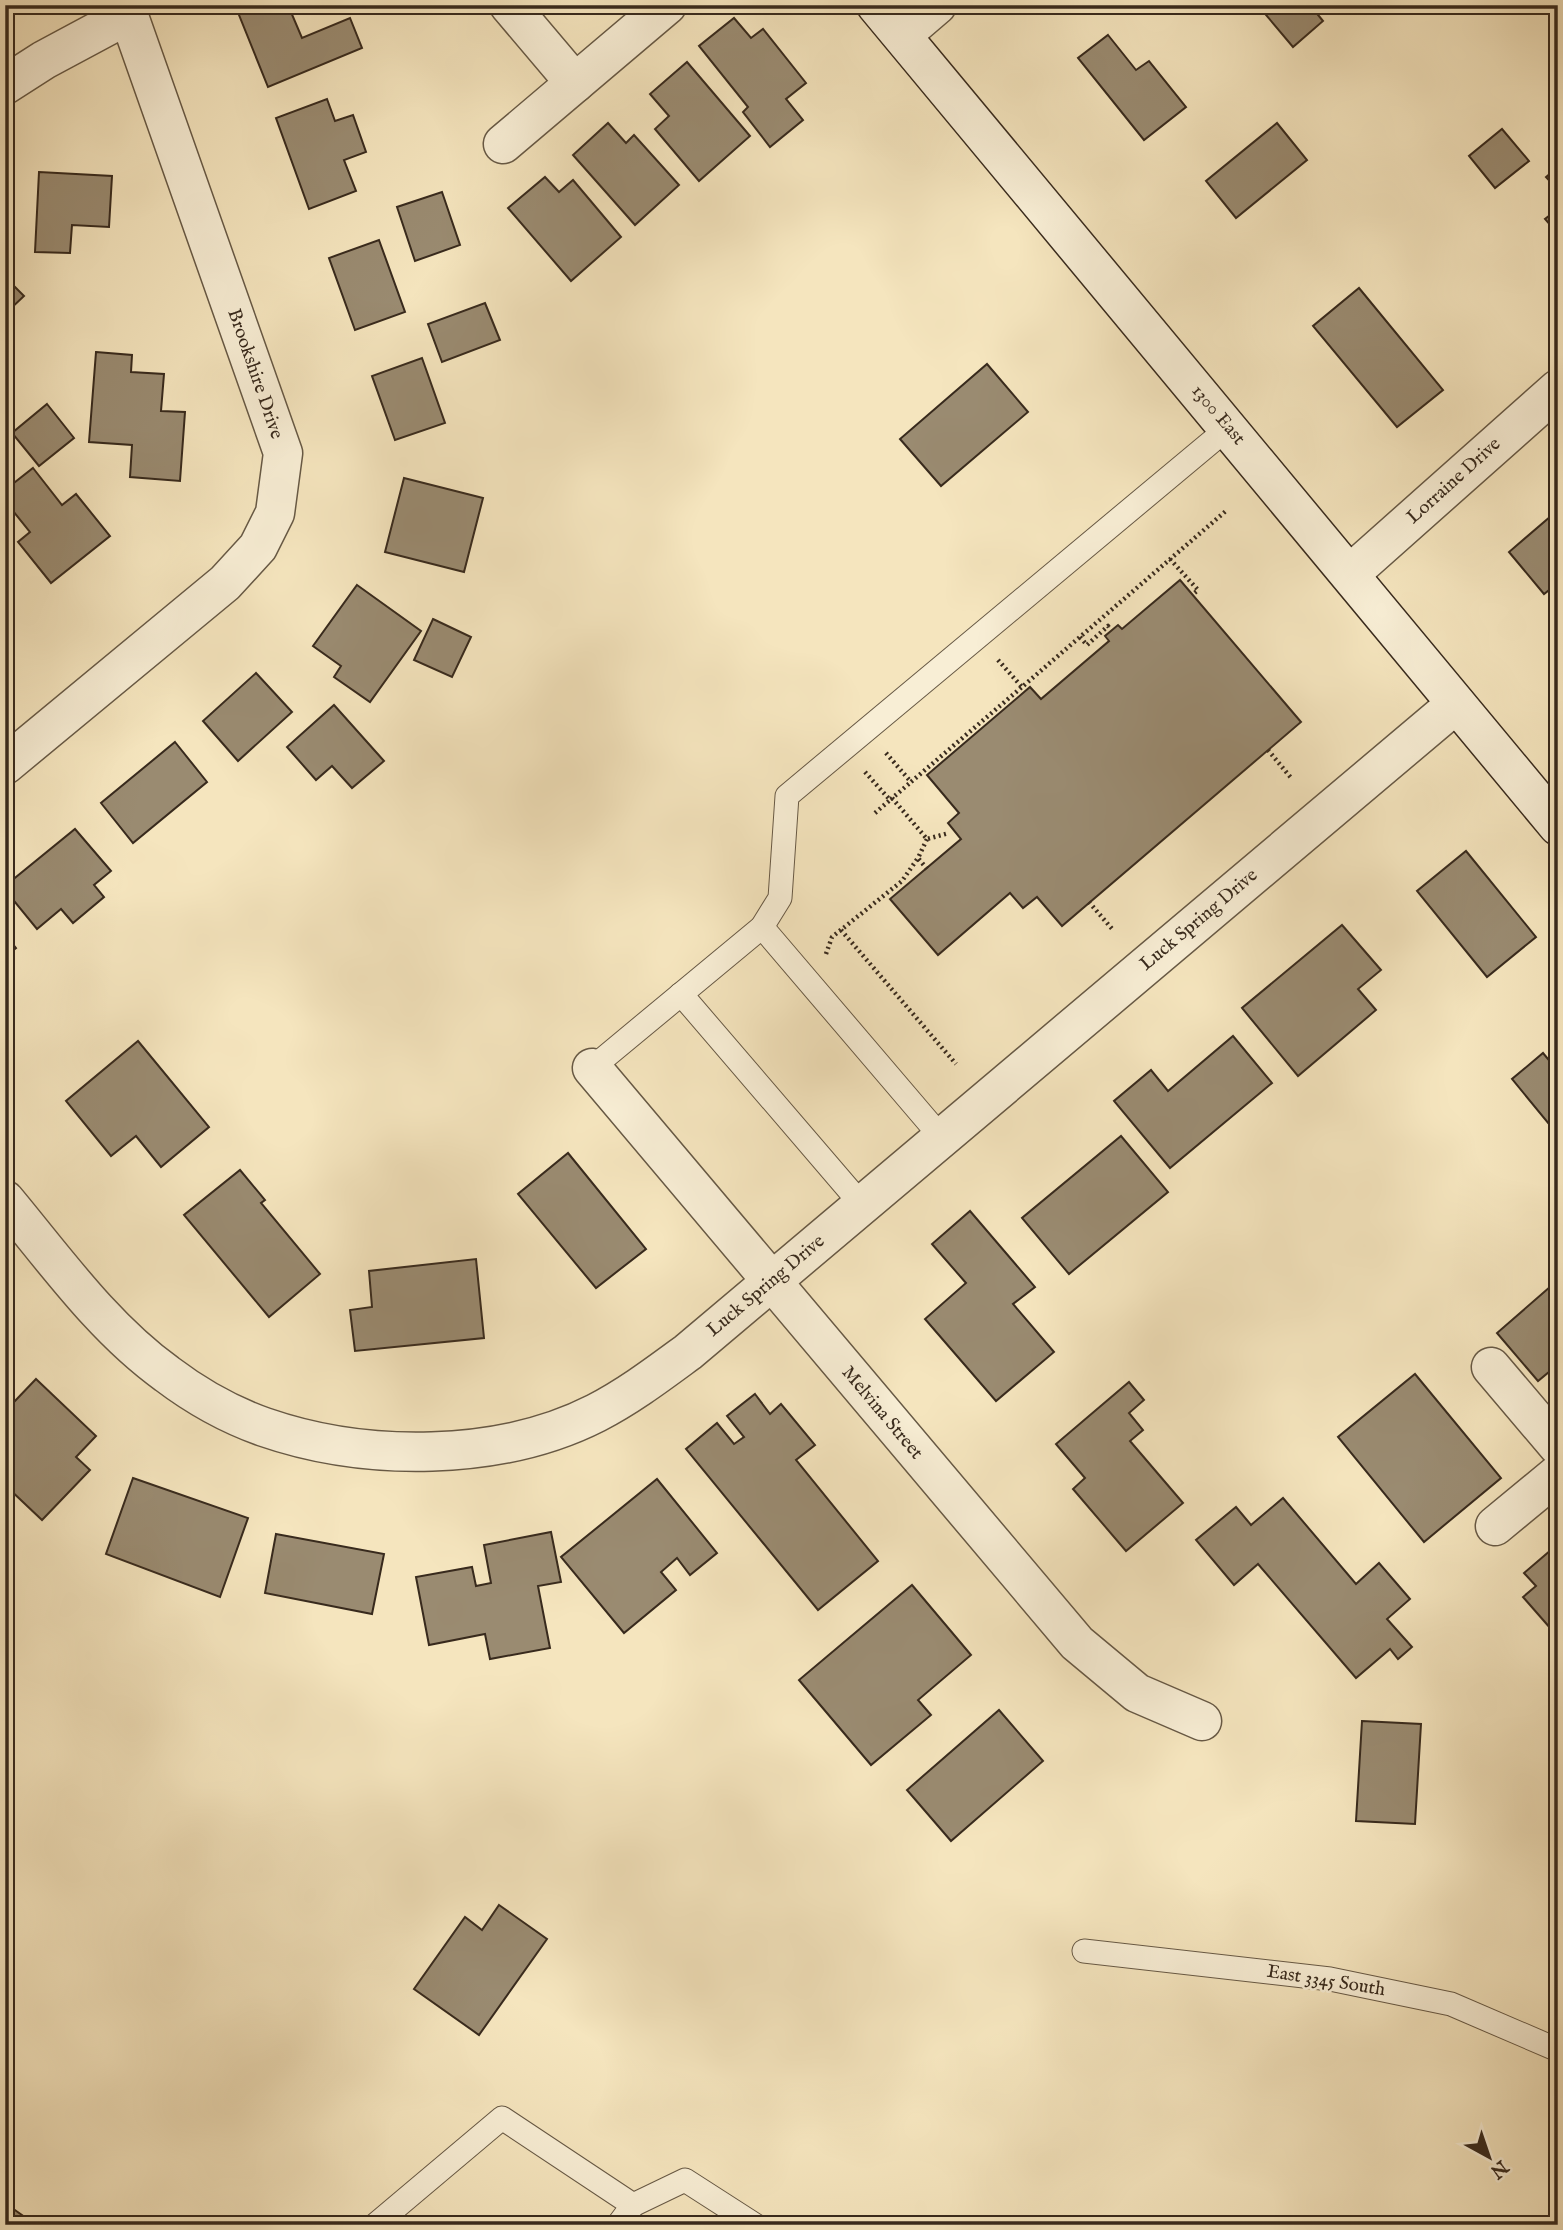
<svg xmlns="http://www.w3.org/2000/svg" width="1563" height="2230" viewBox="0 0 1563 2230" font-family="'IM FELL English',serif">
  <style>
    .building { fill: #9a8b71; stroke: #382a1d; stroke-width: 2 }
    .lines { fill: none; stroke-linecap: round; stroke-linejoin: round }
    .lane-casing { stroke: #675945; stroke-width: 25 }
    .street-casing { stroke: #675945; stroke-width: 41 }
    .secondary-casing { stroke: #382a1d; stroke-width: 41 }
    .path { stroke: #382a1d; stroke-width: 4.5; stroke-dasharray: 2 3.5; stroke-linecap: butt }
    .lane { stroke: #f8eed5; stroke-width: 23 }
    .street { stroke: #f8eed5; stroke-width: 38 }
    .secondary { stroke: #f8eed5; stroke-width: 38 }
    .labels { text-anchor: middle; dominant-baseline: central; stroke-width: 5; stroke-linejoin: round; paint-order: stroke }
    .street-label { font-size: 19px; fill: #382a1d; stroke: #f8eed5 }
  </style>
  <rect width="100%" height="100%" fill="#f5e5be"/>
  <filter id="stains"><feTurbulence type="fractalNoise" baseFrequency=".00286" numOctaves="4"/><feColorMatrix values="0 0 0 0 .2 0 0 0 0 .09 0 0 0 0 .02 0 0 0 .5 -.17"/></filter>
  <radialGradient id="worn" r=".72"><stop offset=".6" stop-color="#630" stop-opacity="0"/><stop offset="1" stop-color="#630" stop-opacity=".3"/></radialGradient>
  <g class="building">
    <polygon points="235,5 288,5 302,38 350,18 362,48 268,87"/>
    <polygon points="1265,5 1310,5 1323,21 1293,47 1261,9"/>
    <polygon points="734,18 751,38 763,29 806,83 786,99 803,120 770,147 743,112 748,107 699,46"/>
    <polygon points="1108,35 1136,70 1149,61 1186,107 1144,140 1078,58"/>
    <polygon points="687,62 750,136 699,181 655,129 669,116 650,94"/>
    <polygon points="327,99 335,121 353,115 366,152 344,160 356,191 309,209 276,118"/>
    <polygon points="608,123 626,143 634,135 679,185 635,225 573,155"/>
    <polygon points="1277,123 1307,160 1236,218 1206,181"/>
    <polygon points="1502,129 1529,161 1495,188 1469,156"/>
    <polygon points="1558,167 1558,190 1546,177"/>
    <polygon points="39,172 112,176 109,227 72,225 70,253 35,252"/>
    <polygon points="545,177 559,192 573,180 621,237 571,281 508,208"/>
    <polygon points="442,192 460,245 415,261 397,207"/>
    <polygon points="1558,209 1558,234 1545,219"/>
    <polygon points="379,240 405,312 355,330 329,258"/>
    <polygon points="5,277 24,296 5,314"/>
    <polygon points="1359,288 1443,390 1397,427 1313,326"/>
    <polygon points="485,303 500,340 442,362 428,324"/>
    <polygon points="96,352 132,355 131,372 164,374 161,411 185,412 180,481 130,477 132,445 89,442"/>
    <polygon points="422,358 445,423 395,440 372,376"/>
    <polygon points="987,364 1028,412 941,486 900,439"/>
    <polygon points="47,404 74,438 39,466 12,433"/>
    <polygon points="33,468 62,505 76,494 110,536 51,583 18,542 30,532 5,501 5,490"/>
    <polygon points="404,478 483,498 464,572 385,552"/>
    <polygon points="1558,510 1558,583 1544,594 1509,552"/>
    <polygon points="1180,580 1301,722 1062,926 1037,897 1023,908 1010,893 938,955 890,899 961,839 948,823 959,813 927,775 1030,687 1041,699 1109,641 1105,636 1118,625 1122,629"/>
    <polygon points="357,585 421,631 370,702 334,677 341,666 313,646"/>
    <polygon points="433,619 471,637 452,677 414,660"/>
    <polygon points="256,673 292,712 238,761 203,721"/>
    <polygon points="334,705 384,761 352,788 332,766 316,780 287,747"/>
    <polygon points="175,742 207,782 133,843 101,803"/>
    <polygon points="75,829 111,871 94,885 104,897 73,923 61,909 37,929 5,890 5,886"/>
    <polygon points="1466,851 1536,937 1487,977 1417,891"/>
    <polygon points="1342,925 1381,970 1358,989 1376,1010 1298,1076 1242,1008"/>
    <polygon points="5,934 16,948 5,957"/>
    <polygon points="1233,1036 1272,1083 1170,1168 1114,1101 1151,1070 1168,1091"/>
    <polygon points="138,1041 209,1127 161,1167 136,1136 111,1156 66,1101"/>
    <polygon points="1543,1053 1558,1071 1558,1135 1512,1079"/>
    <polygon points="1121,1136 1168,1192 1069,1274 1022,1218"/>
    <polygon points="568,1153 646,1249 596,1288 518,1194"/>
    <polygon points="240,1170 265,1200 261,1203 320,1274 269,1317 184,1215"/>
    <polygon points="970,1211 1035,1287 1013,1304 1054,1352 996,1401 925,1319 966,1283 932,1244"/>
    <polygon points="476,1259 484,1338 355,1351 350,1310 372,1307 369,1271"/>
    <polygon points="1558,1280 1558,1382 1549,1372 1538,1381 1497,1333"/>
    <polygon points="1415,1374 1501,1478 1424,1542 1338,1437"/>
    <polygon points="36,1379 96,1436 76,1457 90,1470 42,1520 5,1485 5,1396 13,1403"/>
    <polygon points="1129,1382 1144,1400 1129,1413 1143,1430 1130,1441 1183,1503 1126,1551 1073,1489 1085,1478 1056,1444"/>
    <polygon points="755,1394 770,1414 781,1404 815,1445 796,1460 878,1561 818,1610 686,1449 717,1423 734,1444 744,1437 727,1416"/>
    <polygon points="133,1478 248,1518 220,1597 106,1554"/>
    <polygon points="657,1479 717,1553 690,1575 677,1558 661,1572 676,1590 624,1633 561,1557"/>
    <polygon points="1283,1498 1356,1584 1379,1563 1410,1599 1387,1619 1412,1647 1398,1659 1390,1649 1356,1678 1258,1564 1234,1585 1196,1540 1236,1507 1251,1525"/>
    <polygon points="551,1532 561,1582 538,1586 550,1648 490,1659 485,1634 429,1645 416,1577 472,1567 476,1586 491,1583 484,1545"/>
    <polygon points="276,1534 384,1554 372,1614 265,1593"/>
    <polygon points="1558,1544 1558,1637 1523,1597 1536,1586 1524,1573"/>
    <polygon points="912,1585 971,1655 918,1700 931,1715 871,1765 799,1680"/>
    <polygon points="999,1710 1043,1761 951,1841 907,1790"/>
    <polygon points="1362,1721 1421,1724 1415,1824 1356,1821"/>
    <polygon points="499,1905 547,1939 479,2035 414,1989 465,1917 482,1930"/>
    <polygon points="5,2203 36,2225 5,2225"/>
  </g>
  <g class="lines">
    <g class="lane-casing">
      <g id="lane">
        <polyline points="762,927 942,1138"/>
        <polyline points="681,994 862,1205"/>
        <polyline points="592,1068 762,927 780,898 787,796 1228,428"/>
        <polyline points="1084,1951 1330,1979 1451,2004 1558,2050"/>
        <polyline points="375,2225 502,2118 633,2205 685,2180 755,2225"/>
        <polyline points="618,2225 633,2205"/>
      </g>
    </g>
    <g class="street-casing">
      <g id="street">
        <polyline points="509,5 575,83"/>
        <polyline points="902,35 937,5"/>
        <polyline points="5,85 44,60 128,15"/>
        <polyline points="503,144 667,5"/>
        <polyline points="1350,574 1558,389"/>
        <polyline points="5,765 225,583 258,547 275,513 283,453 125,5"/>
        <polyline points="592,1068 1077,1643 1137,1693 1202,1721"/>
        <path d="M 5,1200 C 55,1260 103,1328 167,1374 C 196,1396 230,1415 264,1427 C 365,1462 500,1462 596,1413 C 629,1396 658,1374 688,1352 L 1456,704"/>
        <polyline points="1491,1367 1558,1446"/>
        <polyline points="1495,1526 1558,1474"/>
      </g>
    </g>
    <g class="secondary-casing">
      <polyline id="secondary" points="876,5 1558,826"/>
    </g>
    <g class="path">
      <polyline points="1170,559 1198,590 1193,594"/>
      <polyline points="1080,637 1087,645 1108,626 1111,630"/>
      <polyline points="998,660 1022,687 1227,510"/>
      <polyline points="1268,750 1292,779"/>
      <polyline points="886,753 911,782 1022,687"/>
      <polyline points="865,772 890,800 911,782"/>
      <polyline points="892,798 927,839 949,833"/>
      <polyline points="875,813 890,800"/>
      <polyline points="927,869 918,858 927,839"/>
      <polyline points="1089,902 1113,930"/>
      <polyline points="841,930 956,1064"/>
      <polyline points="826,954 832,937 902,881 918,858"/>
    </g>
    <use href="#lane" class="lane"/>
    <use href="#street" class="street"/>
    <use href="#secondary" class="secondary"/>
  </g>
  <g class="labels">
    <g class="street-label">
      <text transform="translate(255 374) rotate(71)">Brookshire Drive</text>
      <text transform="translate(1218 415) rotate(50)">1300 East</text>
      <text transform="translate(1454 481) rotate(-42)">Lorraine Drive</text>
      <text transform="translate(1199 920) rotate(-40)">Luck Spring Drive</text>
      <text transform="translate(766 1286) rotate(-40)">Luck Spring Drive</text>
      <text transform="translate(882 1413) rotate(50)">Melvina Street</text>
      <text transform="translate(1326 1981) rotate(9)">East 3345 South</text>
    </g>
  </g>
  <rect width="1563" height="2230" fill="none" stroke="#f5e5be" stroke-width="28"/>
  <rect x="7" y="7" width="1549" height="2216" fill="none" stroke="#382a1d" stroke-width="3.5"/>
  <rect x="14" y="14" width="1535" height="2202" fill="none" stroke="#382a1d" stroke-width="2"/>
  <g transform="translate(1489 2157) rotate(140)" stroke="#f8eed5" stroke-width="5" paint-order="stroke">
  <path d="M0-5L12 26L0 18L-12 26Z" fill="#382a1d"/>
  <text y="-10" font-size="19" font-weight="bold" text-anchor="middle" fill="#382a1d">N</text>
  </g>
  <rect width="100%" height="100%" filter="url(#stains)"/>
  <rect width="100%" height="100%" fill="url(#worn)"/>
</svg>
